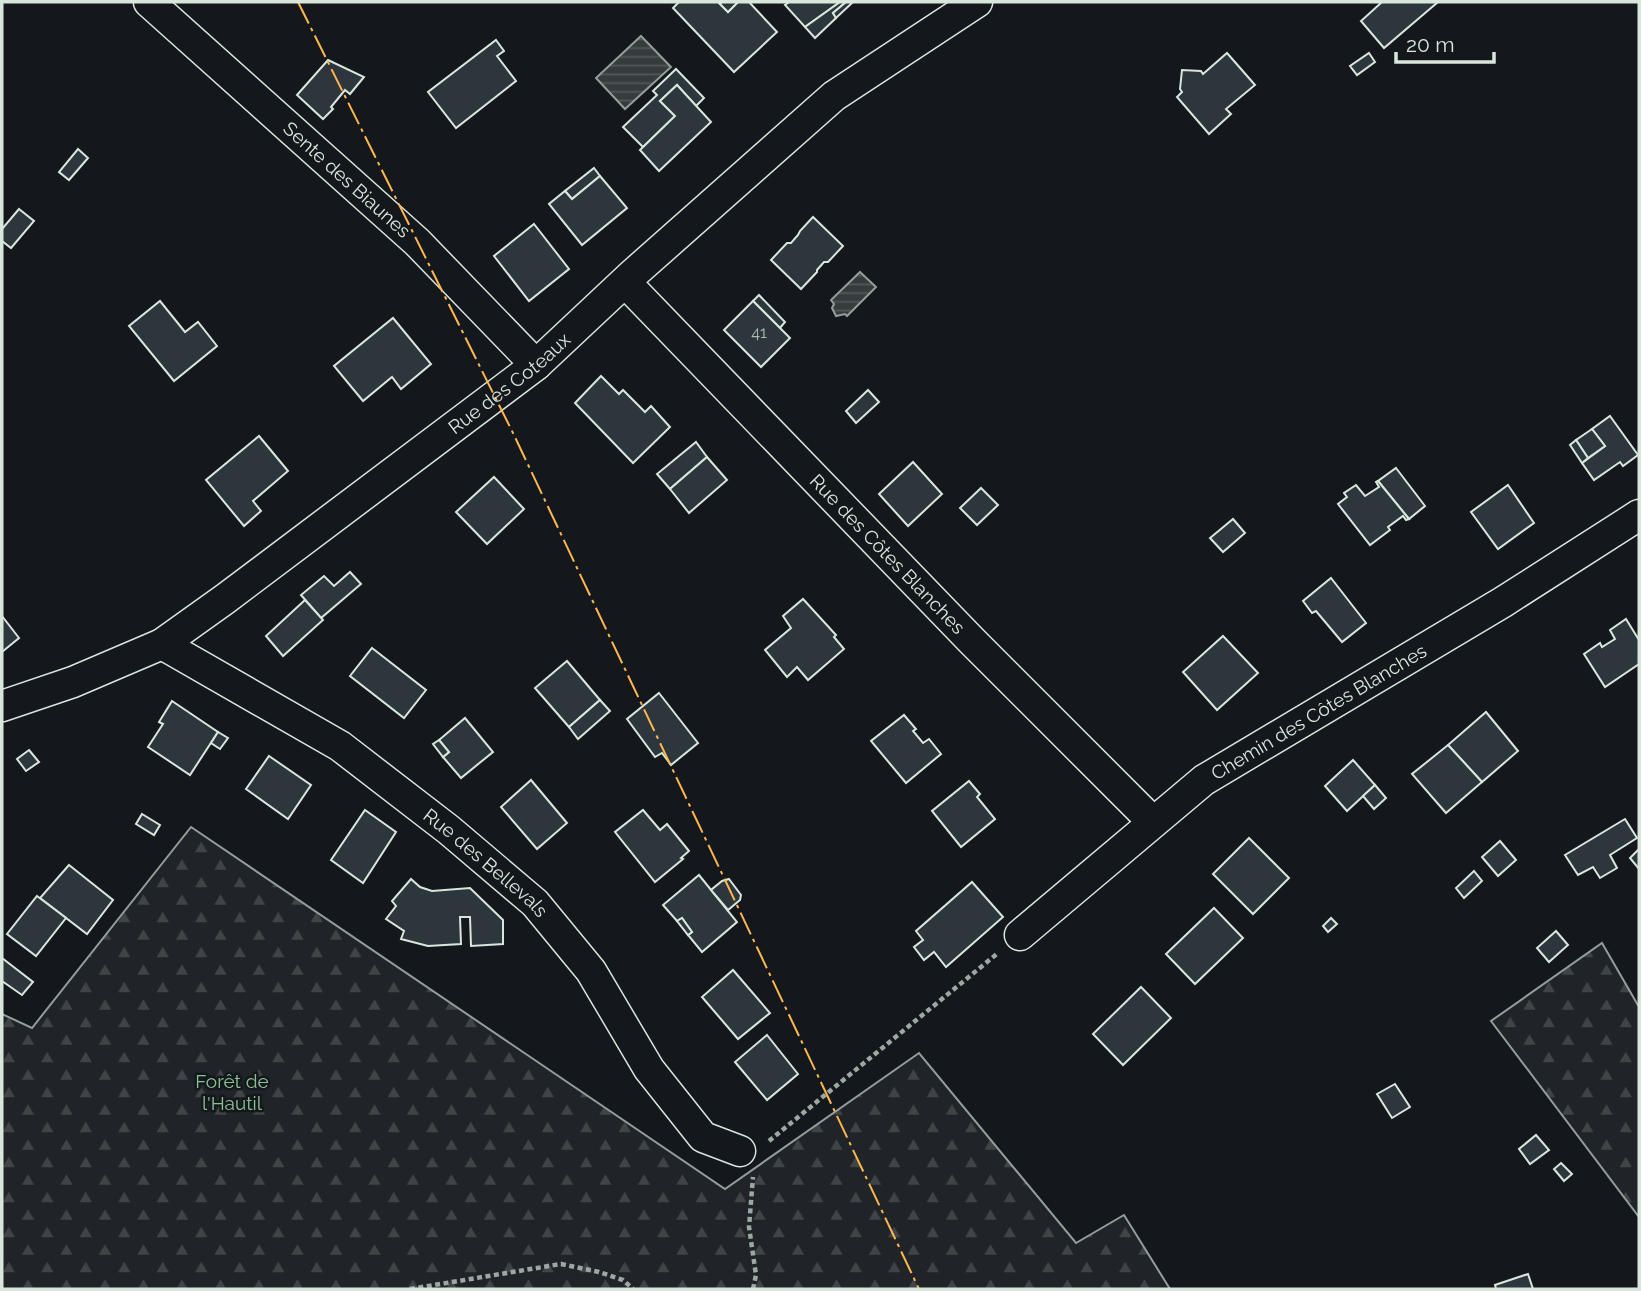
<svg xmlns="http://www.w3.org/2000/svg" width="1641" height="1291" viewBox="0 0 1641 1291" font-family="Raleway,sans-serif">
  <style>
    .forest { fill: url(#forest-firs); stroke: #939e99; stroke-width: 2 }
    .water { fill: url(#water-rules); stroke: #939e99; stroke-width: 2 }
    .building { fill: #2c363c; stroke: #d8e6dc; stroke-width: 2 }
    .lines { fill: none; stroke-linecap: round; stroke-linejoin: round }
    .minor-casing { stroke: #d8e6dc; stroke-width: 33 }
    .path { stroke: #9da8a2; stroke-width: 4.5; stroke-dasharray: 5 3.5; stroke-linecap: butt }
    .minor { stroke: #14181c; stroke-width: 30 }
    .power { stroke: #ffb74d; stroke-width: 2; stroke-dasharray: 24 5 3.5 5; stroke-linecap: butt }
    .labels { text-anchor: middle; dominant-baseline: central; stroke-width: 5; stroke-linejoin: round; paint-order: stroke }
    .number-label { font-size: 16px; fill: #adbab4 }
    .street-label { font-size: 19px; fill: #d8e6dc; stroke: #14181c }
    .park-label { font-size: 19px; fill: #8ac095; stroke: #14181c }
  </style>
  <defs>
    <pattern id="forest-firs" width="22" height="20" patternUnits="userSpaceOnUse" patternTransform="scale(1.75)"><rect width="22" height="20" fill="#202428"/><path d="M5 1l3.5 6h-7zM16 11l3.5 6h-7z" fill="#404447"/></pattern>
    <pattern id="water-rules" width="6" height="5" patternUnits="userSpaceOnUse" patternTransform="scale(1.75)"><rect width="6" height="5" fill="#363b3e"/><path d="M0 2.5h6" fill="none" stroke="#525759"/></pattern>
  </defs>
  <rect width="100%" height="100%" fill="#14181c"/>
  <g class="forest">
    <polygon points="191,827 725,1189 919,1053 1076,1243 1124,1215 1170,1289 2,1289 2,1014 32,1028"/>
    <polygon points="1602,943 1639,1007 1639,1217 1491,1021"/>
  </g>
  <g class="water">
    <polygon points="641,36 671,67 625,109 596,78"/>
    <polygon points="860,272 876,287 847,316 845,314 836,316 832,308 834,304 831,300"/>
  </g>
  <g class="building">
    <polygon points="679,2 718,2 728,12 738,2 749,2 777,32 734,72 673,8"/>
    <polygon points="722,2 738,2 728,12 720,4"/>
    <polygon points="789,2 840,2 805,27 785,5"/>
    <polygon points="840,2 846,2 833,13 836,18 815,38 805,27"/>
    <polygon points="846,2 853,2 836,18 833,13"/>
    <polygon points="1382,2 1438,2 1384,48 1361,21"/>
    <polygon points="496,40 504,51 497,56 516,81 456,128 428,92"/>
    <polygon points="1227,53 1255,85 1226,109 1231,114 1209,134 1177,97 1182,92 1180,89 1182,70 1201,71 1203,74"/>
    <polygon points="1369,53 1375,62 1357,75 1350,66"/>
    <polygon points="328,60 364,77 350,94 345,90 331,107 333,109 323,119 297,95"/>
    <polygon points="676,69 704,98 696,106 677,85 660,101 675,116 643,147 623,127 657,95 653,91"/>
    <polygon points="677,85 711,122 659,171 640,150 675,116 660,101"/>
    <polygon points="78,149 88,158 69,180 59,172"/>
    <polygon points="594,168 600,176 572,199 565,191"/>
    <polygon points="600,176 627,208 582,245 549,204 565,191 572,199"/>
    <polygon points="19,209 34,221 11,248 2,241 2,229"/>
    <polygon points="813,217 843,246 828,262 824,262 817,270 817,272 801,289 771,260 787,243 791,243 798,235 800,231"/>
    <polygon points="534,224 569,269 529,301 494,256"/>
    <polygon points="759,295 785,322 780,328 753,301"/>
    <polygon points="160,301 185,332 198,322 217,346 174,381 129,326"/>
    <polygon points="753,301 790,338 761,367 724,330"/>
    <polygon points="393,318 431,364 401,389 392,377 363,401 334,366"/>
    <polygon points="601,376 619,394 623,390 645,412 651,406 670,427 633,463 575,403"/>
    <polygon points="868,390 879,402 856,423 846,411"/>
    <polygon points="1610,416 1638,455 1623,466 1620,462 1594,480 1582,463 1605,446 1592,429"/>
    <polygon points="1592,429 1605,446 1588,458 1576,440"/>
    <polygon points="259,436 288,471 253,501 261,511 244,526 206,480"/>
    <polygon points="1576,440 1588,458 1582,463 1570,445"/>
    <polygon points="696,442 707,457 670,489 657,474"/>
    <polygon points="707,457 727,480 689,513 670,489"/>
    <polygon points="913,462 942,494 908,526 879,494"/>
    <polygon points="1396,468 1425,506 1409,519 1378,481"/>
    <polygon points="494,477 524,509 487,544 456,512"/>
    <polygon points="1378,481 1409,519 1406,520 1403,516 1388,527 1390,530 1370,545 1338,504 1347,497 1344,493 1356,485 1365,496 1379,487 1376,482"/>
    <polygon points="1508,485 1534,523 1498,549 1471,512"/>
    <polygon points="981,488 998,505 977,525 960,508"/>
    <polygon points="1233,519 1245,533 1223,552 1210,538"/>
    <polygon points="350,572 361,584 321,618 301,595 324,576 334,586"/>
    <polygon points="1331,578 1366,623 1342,642 1316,611 1312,613 1303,601"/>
    <polygon points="803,599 836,635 834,637 844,649 808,680 797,667 787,677 765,650 791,628 783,616"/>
    <polygon points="305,600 323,620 283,656 266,636"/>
    <polygon points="2,616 19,638 2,652"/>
    <polygon points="1626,619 1639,640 1639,664 1605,687 1584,654 1600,643 1602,647 1615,639 1610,630"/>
    <polygon points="1223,636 1258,673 1217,710 1183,672"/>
    <polygon points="372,648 426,690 404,718 350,676"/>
    <polygon points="567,661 600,700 569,727 535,688"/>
    <polygon points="659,693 698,743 671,765 662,753 655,757 627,719"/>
    <polygon points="600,700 610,711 578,739 569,727"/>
    <polygon points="172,701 218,732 190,775 148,747 163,724 159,722"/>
    <polygon points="1486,712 1518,751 1482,782 1448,745"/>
    <polygon points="904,715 916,729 913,731 923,743 929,739 941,754 906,783 871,741"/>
    <polygon points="465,718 493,752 461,778 443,757 449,752 439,740"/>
    <polygon points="218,732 228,738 220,749 211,743"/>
    <polygon points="439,740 449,752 443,757 433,744"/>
    <polygon points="1448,745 1482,782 1446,813 1412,774"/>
    <polygon points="29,750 39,762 26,771 17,759"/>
    <polygon points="269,756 311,785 288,819 246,789"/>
    <polygon points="1353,760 1375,785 1347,811 1325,786"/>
    <polygon points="531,780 567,823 537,849 501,807"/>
    <polygon points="969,781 980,794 977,797 995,819 961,847 932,811"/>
    <polygon points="1375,785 1386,798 1374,809 1363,796"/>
    <polygon points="365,810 396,832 363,883 331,860"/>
    <polygon points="643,810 660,830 667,824 689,851 681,858 683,859 655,882 615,832"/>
    <polygon points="142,814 160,825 154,835 136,824"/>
    <polygon points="1625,819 1637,838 1610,855 1617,868 1600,878 1593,867 1578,875 1565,855"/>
    <polygon points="1249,838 1289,878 1253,914 1213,874"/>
    <polygon points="1500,841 1516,860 1498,876 1482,857"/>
    <polygon points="1639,849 1639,869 1630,858"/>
    <polygon points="69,865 113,900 87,934 40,898"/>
    <polygon points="1474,871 1482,881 1464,898 1456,888"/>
    <polygon points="699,875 737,922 702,952 688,935 692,932 682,918 677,921 663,905"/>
    <polygon points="411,879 420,887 432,891 470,888 503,920 503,944 471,946 470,917 460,917 461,944 428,946 401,939 404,931 386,919 396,906 392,901"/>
    <polygon points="729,879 741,895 740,900 728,910 711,890 722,881"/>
    <polygon points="972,882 1003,917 946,967 934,952 924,960 914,947 923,940 916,931"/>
    <polygon points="37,896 66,918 36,956 7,934"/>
    <polygon points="1214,908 1243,938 1195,984 1166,954"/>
    <polygon points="682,918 692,932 688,935 677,921"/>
    <polygon points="1331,918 1337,924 1328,932 1323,926"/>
    <polygon points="1556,931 1568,945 1549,962 1537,948"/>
    <polygon points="2,958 33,982 22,995 2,981"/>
    <polygon points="733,970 770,1013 738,1039 702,997"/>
    <polygon points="1141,987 1171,1018 1123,1065 1093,1034"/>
    <polygon points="767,1035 798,1074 767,1100 735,1062"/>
    <polygon points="1395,1084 1410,1107 1392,1118 1377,1094"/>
    <polygon points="1536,1135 1549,1150 1530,1164 1519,1149"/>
    <polygon points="1561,1163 1572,1174 1564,1181 1554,1169"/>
    <polygon points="1528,1274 1533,1289 1496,1289 1495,1285"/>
  </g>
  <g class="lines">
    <g class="minor-casing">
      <g id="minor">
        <path id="s1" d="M 149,2 L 417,242 L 536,365"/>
        <path id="s2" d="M 625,282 L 972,641 L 1153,822"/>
        <path id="s3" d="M 162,644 L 340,746 L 449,830 L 535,903 L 591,971 L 649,1069 L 703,1137 L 740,1151"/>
        <path id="s4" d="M 2,706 L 73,682 L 162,644 L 225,599 L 536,365 L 633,274 L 834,96 L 977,2"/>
        <path id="s5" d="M 1020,935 L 1204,780 L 1503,602 L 1639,515"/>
      </g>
    </g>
    <g class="path">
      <polyline points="769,1141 998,953"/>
      <polyline points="410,1289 561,1264 599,1272 623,1280 633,1289"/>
      <polyline points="753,1289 756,1275 749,1227 753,1177"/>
    </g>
    <use href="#minor" class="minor"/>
    <polyline class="power" points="298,2 513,433 919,1289"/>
  </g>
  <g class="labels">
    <g class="number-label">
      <text x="759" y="332">41</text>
    </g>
    <g class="street-label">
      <text stroke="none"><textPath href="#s1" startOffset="266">Sente des Biaunes</textPath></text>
      <text stroke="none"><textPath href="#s4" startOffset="606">Rue des Coteaux</textPath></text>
      <text stroke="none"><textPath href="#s2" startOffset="378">Rue des Côtes Blanches</textPath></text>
      <text stroke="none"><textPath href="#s5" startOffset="374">Chemin des Côtes Blanches</textPath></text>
      <text stroke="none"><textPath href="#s3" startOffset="392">Rue des Bellevals</textPath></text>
    </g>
    <g class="park-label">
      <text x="232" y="1081">Forêt de<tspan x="232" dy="22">l'Hautil</tspan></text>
    </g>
  </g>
  <rect width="1641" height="1291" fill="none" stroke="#d8e6dc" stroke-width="7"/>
  <path d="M1396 52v10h98v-10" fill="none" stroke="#d8e6dc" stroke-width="3.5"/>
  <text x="1406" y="52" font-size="21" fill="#d8e6dc" stroke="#14181c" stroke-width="5" paint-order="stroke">20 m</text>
</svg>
